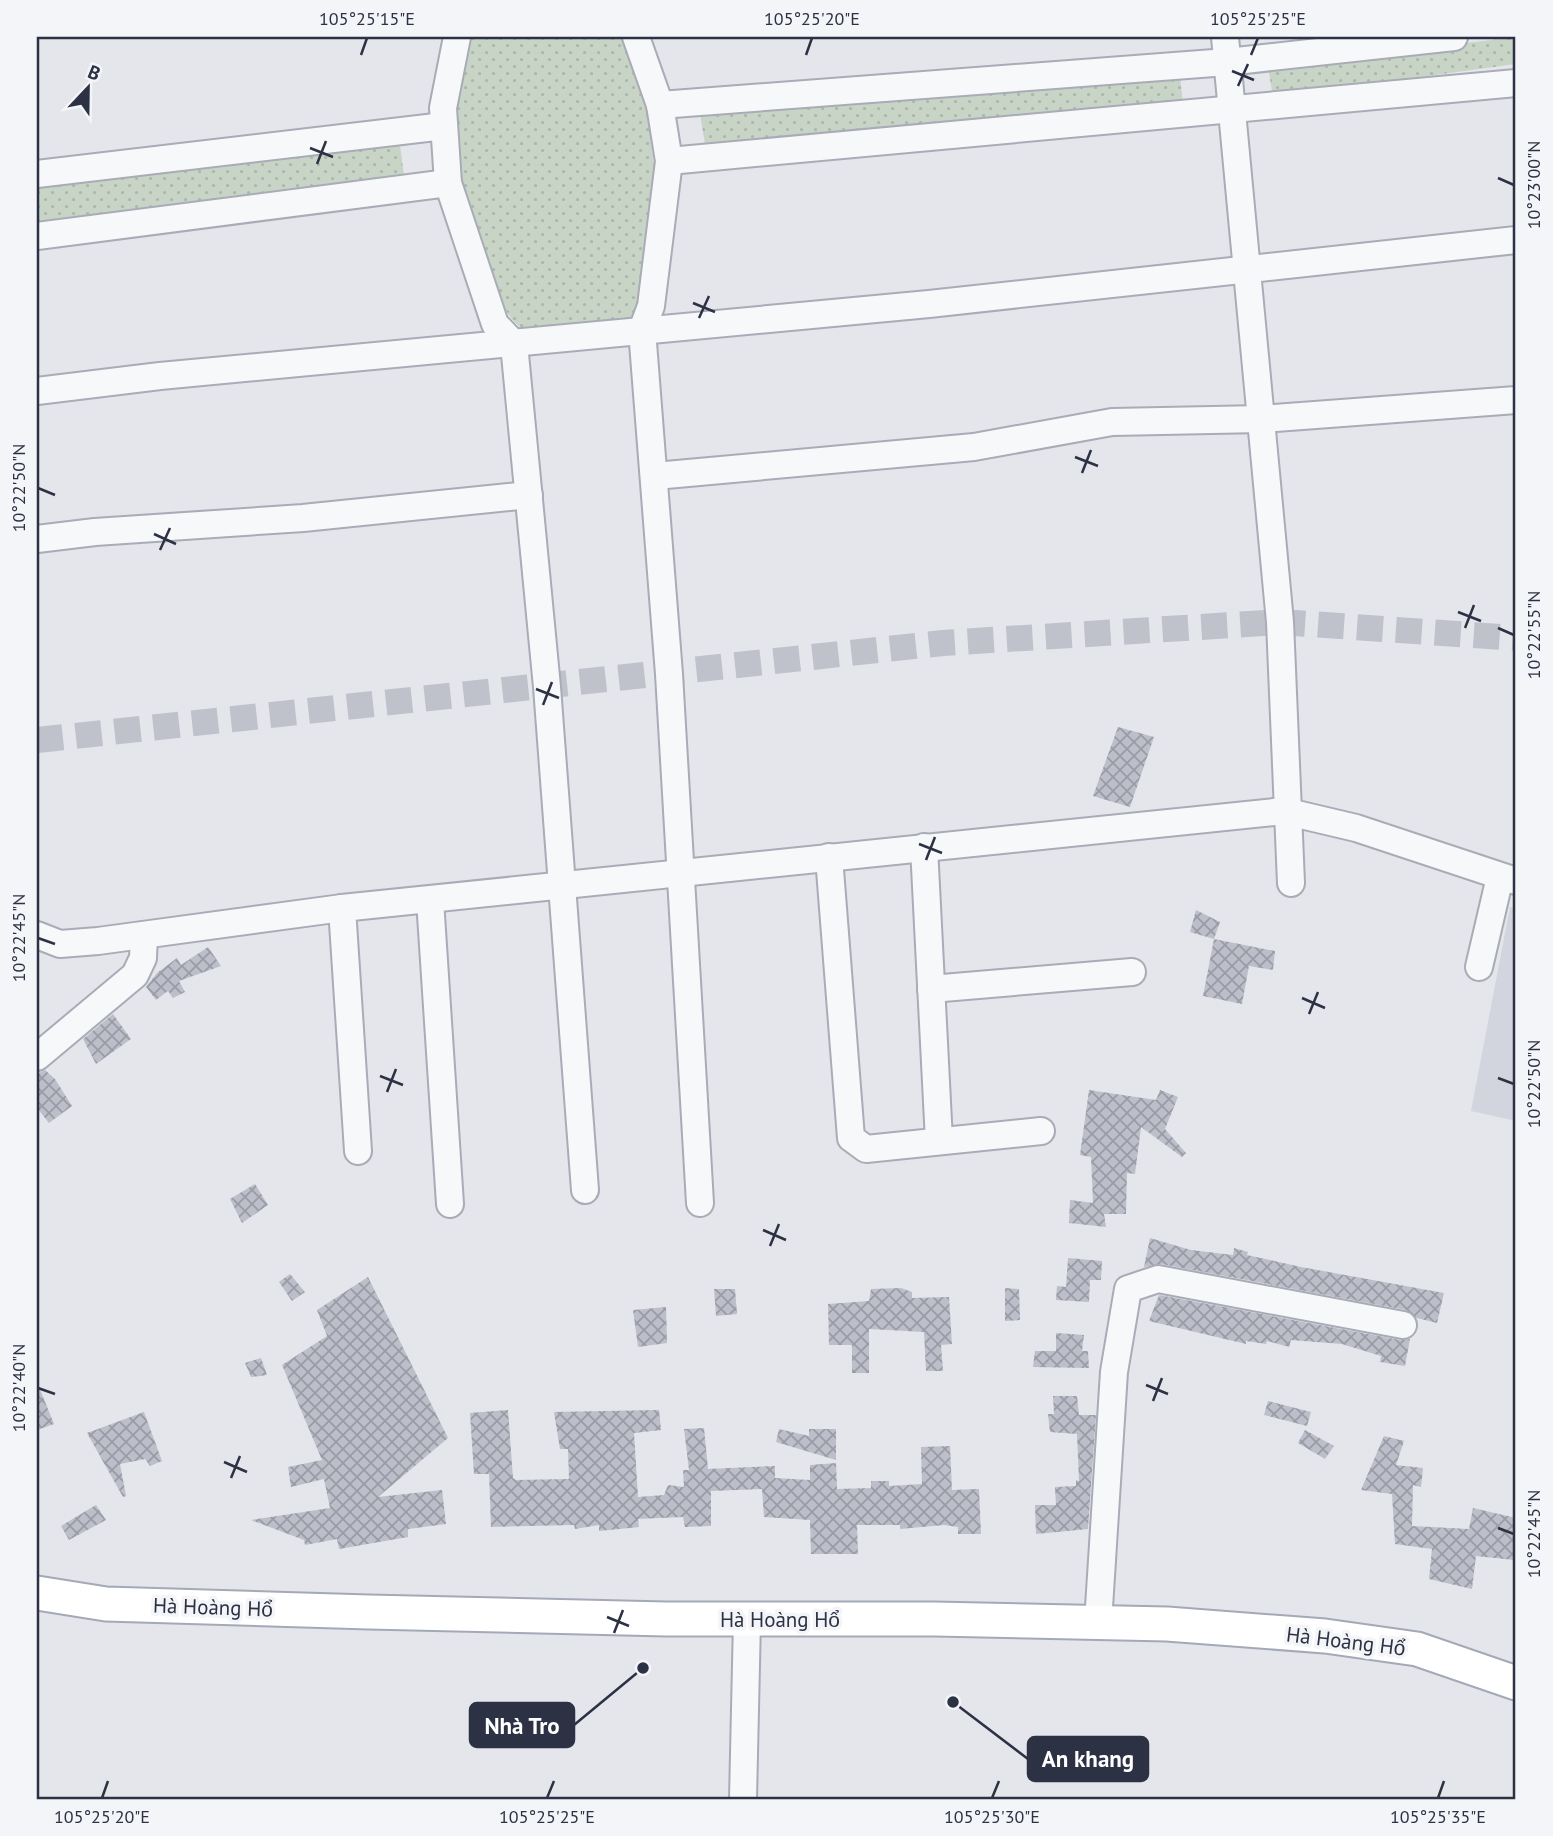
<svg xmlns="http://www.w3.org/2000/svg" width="1553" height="1836" viewBox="0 0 1553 1836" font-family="'PT Sans',sans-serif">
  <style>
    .built { fill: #d2d5dd }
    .green { fill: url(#green-dots) }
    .building { fill: url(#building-cross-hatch) }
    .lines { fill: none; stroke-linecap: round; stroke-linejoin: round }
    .minor-tunnel { stroke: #bfc2ca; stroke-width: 26; stroke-dasharray: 26 13; stroke-linecap: butt }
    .minor-casing { stroke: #a9acb6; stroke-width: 30 }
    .major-casing { stroke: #a4a9b7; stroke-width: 37 }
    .minor { stroke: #f7f8fa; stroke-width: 26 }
    .major { stroke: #fff; stroke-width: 33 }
    .ticks { fill: none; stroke: #2c3244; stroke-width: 2.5 }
    .labels { text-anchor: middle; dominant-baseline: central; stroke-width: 7; stroke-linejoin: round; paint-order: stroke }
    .street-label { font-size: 21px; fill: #2c3244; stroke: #f4f5f9 }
    .leader { fill: none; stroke: #2c3244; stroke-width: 2.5 }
    .callout-dot { fill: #2c3244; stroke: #f4f5f9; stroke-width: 2.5 }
    .callout { fill: #2c3244; stroke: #2c3244; stroke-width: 2.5 }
    .callout-label { font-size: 23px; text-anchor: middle; font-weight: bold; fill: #fff }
    .neatline { fill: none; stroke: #2c3244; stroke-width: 2.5 }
    .ticks-label { font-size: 18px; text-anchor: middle; fill: #2c3244 }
  </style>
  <defs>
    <pattern id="green-dots" width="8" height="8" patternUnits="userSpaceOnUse" patternTransform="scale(1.75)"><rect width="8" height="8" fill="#c8d5c6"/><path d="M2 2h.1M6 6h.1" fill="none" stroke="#acb7ab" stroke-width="1.8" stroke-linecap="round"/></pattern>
    <pattern id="building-cross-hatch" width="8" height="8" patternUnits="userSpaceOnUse" patternTransform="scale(1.75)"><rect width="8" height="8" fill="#bcbfc9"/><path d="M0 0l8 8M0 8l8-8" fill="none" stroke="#999ca5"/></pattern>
  </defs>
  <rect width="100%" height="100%" fill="#e4e6ec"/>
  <polygon class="built" points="1510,907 1516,908 1516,1121 1471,1111"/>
  <g class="green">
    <path d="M 470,37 L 625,37 L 648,112 L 656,183 L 644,297 L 628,321 L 524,329 C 506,320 501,298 494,281 C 459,197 440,125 470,37 Z"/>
    <polygon points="1516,37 1516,64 1273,97 1268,67"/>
    <polygon points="1180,75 1183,105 706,150 700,114"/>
    <polygon points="400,145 404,176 37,221 37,187"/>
  </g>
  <g class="building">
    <polygon points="1118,727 1154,737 1130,807 1093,796"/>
    <polygon points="1196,910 1220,922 1214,939 1190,932"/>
    <polygon points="1214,939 1275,951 1273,970 1249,966 1242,1004 1203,996"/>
    <polygon points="208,947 221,966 179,981 185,992 173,998 168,991 156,1000 146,987 157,973 177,958 181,965"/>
    <polygon points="113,1014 131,1039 96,1064 83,1039"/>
    <polygon points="45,1070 55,1079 72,1106 49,1123 37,1108 37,1074"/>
    <polygon points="1089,1090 1156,1100 1160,1090 1178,1097 1165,1129 1186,1153 1182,1157 1141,1127 1135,1174 1127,1173 1126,1214 1104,1214 1106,1227 1069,1223 1070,1200 1093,1203 1091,1157 1080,1155"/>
    <polygon points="255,1184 268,1205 242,1223 230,1199"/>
    <polygon points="1150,1238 1191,1250 1233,1255 1234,1248 1248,1252 1247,1255 1301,1267 1444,1293 1437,1323 1417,1318 1406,1310 1161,1264 1144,1267"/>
    <polygon points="1068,1258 1102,1261 1101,1280 1090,1280 1089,1302 1056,1300 1057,1286 1066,1287"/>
    <polygon points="290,1274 305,1292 292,1301 279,1282"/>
    <polygon points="368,1277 448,1438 378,1497 442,1490 446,1524 408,1529 408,1537 339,1549 337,1539 305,1545 304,1540 251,1520 330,1508 324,1479 291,1487 288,1467 322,1460 282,1365 327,1336 317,1310"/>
    <polygon points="901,1288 912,1292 912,1298 949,1297 952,1344 941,1345 943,1371 926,1371 924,1332 869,1329 869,1373 852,1373 852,1345 829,1345 828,1304 869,1301 871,1289"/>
    <polygon points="1005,1288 1019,1289 1020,1320 1005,1321"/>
    <polygon points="714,1289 735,1289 737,1314 716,1316"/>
    <polygon points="1159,1295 1400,1340 1410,1339 1405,1366 1380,1362 1381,1356 1342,1344 1291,1340 1289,1347 1267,1341 1266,1344 1246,1341 1246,1344 1149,1321"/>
    <polygon points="666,1307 667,1343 638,1347 633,1310"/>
    <polygon points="1056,1333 1084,1335 1082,1351 1088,1351 1089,1368 1033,1367 1035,1351 1056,1351"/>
    <polygon points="261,1358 267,1375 251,1377 245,1363"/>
    <polygon points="37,1382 54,1424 37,1430"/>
    <polygon points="1053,1396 1077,1396 1079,1415 1096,1415 1088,1529 1036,1534 1035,1505 1056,1505 1055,1487 1076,1486 1076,1480 1079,1481 1077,1434 1050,1432 1048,1414 1054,1414"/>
    <polygon points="1268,1401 1311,1412 1307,1426 1264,1415"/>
    <polygon points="508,1410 513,1478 516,1480 569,1479 568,1449 560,1449 554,1412 659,1410 661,1430 634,1433 638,1497 664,1495 668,1485 684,1487 683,1470 689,1470 684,1429 704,1428 708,1469 775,1466 775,1478 810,1480 810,1465 836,1463 837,1489 871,1488 871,1481 889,1481 889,1486 922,1484 921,1447 950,1446 952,1490 979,1489 981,1534 958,1534 958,1527 944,1525 900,1529 900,1525 857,1525 858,1554 811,1554 810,1520 764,1517 762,1489 711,1491 711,1526 685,1527 683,1517 638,1519 639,1527 599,1531 599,1525 575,1529 574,1525 491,1527 489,1474 474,1474 470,1413"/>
    <polygon points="144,1412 162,1461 150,1466 145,1459 120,1464 126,1496 123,1497 87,1433"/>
    <polygon points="779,1429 809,1436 809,1429 836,1429 836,1460 776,1442"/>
    <polygon points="1305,1430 1334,1446 1325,1459 1298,1443"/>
    <polygon points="1384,1436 1404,1441 1396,1465 1423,1468 1421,1487 1413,1485 1412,1526 1469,1529 1473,1508 1516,1518 1514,1560 1476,1556 1472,1589 1429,1579 1432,1549 1395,1544 1392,1494 1361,1490"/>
    <polygon points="96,1505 106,1520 69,1540 61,1526"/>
  </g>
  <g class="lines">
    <polyline class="minor-tunnel" points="37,740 943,643 1280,622 1516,638"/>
    <g class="minor-casing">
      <g id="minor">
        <polyline points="457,37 443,108 448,183 495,324 514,344 547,687 585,1190"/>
        <polyline points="636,37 660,105 669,161 651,306 642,330 669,674 700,1203"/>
        <polyline points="1225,37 1280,622 1291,883"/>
        <polyline points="660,105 1227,62 1454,37"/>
        <polyline points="669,161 1516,83"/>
        <polyline points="37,174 444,126"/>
        <polyline points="37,236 448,183"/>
        <polyline points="37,391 160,376 929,304 1516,240"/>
        <polyline points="655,476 974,447 1112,422 1262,419 1516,400"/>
        <polyline points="37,539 95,532 303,518 529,495"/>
        <polyline points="924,847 939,1141"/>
        <polyline points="829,857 851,1138 866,1149 1041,1131"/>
        <polyline points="430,900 450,1204"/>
        <polyline points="37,935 60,944 98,941 342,908"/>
        <polyline points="1479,967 1500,877"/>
        <polyline points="931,989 1132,972"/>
        <polyline points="37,1057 135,975 143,958 144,935"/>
        <polyline points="358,1151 342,908 1284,811 1356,828 1516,881"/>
        <polyline points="1098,1623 1114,1372 1128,1289 1158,1279 1403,1325"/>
        <polyline points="743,1799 747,1620"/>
      </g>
    </g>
    <g class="major-casing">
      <polyline id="major" points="37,1593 106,1604 369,1612 666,1619 934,1619 1167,1624 1325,1636 1417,1649 1516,1683"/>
    </g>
    <use href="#minor" class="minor"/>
    <use href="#major" class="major"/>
  </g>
  <path class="ticks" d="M 361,55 L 367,38M 806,55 L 812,38M 1251,55 L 1258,38M 1232,71 L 1254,80M 1238,86 L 1248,64M 310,148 L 333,157M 317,164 L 326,141M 1498,178 L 1514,185M 693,303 L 715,312M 699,318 L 709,296M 1075,457 L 1098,466M 1082,473 L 1091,450M 38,488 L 55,495M 154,534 L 176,544M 160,550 L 170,528M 1458,612 L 1481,621M 1465,628 L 1474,605M 1498,628 L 1514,635M 536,689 L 559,698M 543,705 L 552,682M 919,844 L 942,853M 926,860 L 935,837M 38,938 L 55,944M 1302,998 L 1325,1008M 1309,1014 L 1318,992M 380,1076 L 403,1085M 1498,1078 L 1514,1084M 387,1092 L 396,1069M 763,1230 L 786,1240M 770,1246 L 779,1224M 1146,1385 L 1168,1394M 38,1388 L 55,1394M 1153,1401 L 1162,1378M 224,1462 L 247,1472M 231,1478 L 240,1456M 1498,1528 L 1514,1534M 607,1617 L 629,1626M 614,1633 L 623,1610M 102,1798 L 108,1781M 547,1798 L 554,1781M 992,1798 L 999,1781M 1438,1798 L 1444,1781"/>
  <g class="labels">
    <g class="street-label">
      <text transform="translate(213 1607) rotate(2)">Hà Hoàng Hổ</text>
      <text x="780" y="1619">Hà Hoàng Hổ</text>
      <text transform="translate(1346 1641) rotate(7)">Hà Hoàng Hổ</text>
    </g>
  </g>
  <path class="leader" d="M643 1668L574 1725M953 1702L1028 1759"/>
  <g class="callout-dot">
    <circle cx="643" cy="1668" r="7"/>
    <circle cx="953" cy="1702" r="7"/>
  </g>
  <g class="callout">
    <rect x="470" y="1703" width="104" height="44" rx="7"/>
    <rect x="1028" y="1737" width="120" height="44" rx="7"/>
  </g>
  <g class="callout-label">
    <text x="522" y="1734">Nhà Tro</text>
    <text x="1088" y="1767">An khang</text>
  </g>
  <rect width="1553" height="1836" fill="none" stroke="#f4f5f9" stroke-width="77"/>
  <g transform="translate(88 88) rotate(22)" stroke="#f4f5f9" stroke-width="5" paint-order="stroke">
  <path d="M0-5L12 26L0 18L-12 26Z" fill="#2c3244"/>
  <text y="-10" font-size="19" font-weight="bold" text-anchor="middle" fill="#2c3244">B</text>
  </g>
  <rect x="38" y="38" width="1476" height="1760" class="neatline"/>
  <g class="ticks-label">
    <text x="367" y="25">105°25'15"E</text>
    <text x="812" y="25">105°25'20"E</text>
    <text x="1258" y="25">105°25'25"E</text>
    <text transform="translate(1534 185) rotate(-90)" y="6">10°23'00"N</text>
    <text transform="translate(19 488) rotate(-90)" y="6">10°22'50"N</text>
    <text transform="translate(1534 635) rotate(-90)" y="6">10°22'55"N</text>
    <text transform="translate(19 938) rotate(-90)" y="6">10°22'45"N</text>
    <text transform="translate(1534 1084) rotate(-90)" y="6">10°22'50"N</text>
    <text transform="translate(19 1388) rotate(-90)" y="6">10°22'40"N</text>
    <text transform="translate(1534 1534) rotate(-90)" y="6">10°22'45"N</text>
    <text x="102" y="1823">105°25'20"E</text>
    <text x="547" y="1823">105°25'25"E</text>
    <text x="992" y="1823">105°25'30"E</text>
    <text x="1438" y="1823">105°25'35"E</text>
  </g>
</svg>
